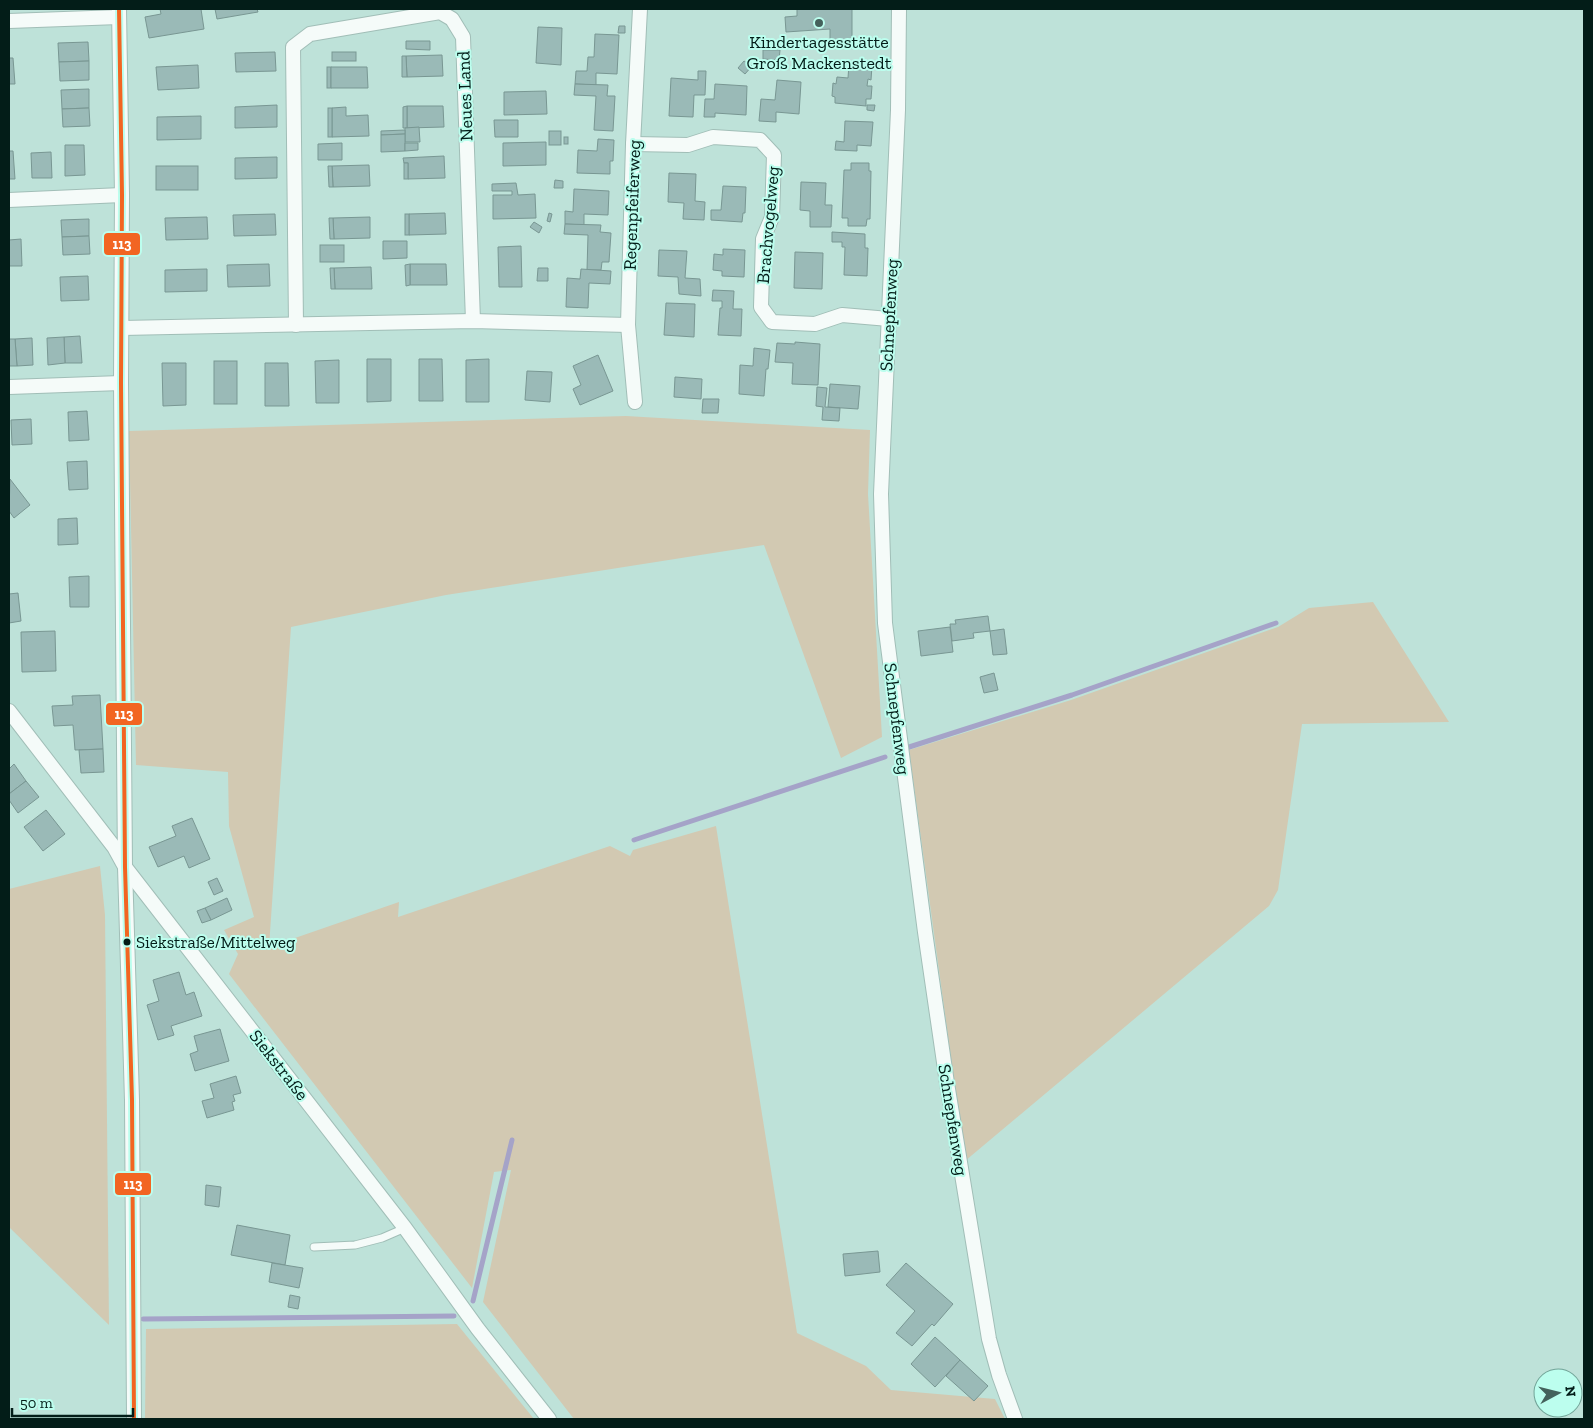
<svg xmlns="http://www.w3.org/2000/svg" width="1593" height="1428" viewBox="0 0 1593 1428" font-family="'Zilla Slab',serif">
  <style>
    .green { fill: #d2c9b2 }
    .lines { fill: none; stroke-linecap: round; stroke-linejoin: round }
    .stream { stroke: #a5a3c8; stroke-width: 5 }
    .building { fill: #9abab7; stroke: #799793 }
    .service-casing { stroke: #a1beb7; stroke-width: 9 }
    .minor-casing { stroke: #a1beb7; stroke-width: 16 }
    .service { stroke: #f5fbf9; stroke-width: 7 }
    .minor { stroke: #f5fbf9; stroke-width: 14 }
    .bus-1-casing { stroke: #bcfeee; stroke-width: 8 }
    .bus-1 { stroke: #f26522; stroke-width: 4 }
    .poi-dot { fill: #44625c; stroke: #bcfeee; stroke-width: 2 }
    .bus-dot { fill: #031d18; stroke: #bcfeee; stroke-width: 2 }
    .labels { text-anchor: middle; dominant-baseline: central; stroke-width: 4; stroke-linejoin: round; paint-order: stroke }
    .bus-label { font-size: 17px; fill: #031d18; stroke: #bcfeee; text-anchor: start }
    .poi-label { font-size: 18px; fill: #031d18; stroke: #bcfeee }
    .street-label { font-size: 18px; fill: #031d18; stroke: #bcfeee }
    .line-badge { stroke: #bcfeee; stroke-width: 2 }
    .badge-label { font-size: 14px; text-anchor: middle; font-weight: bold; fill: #fff }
  </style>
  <rect width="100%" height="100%" fill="#bee2d9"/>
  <g class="green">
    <polygon points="626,416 870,430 868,494 882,737 841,758 764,545 446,595 291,627 269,947 399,902 398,917 610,846 630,856 633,850 716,826 797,1333 866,1366 891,1390 995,1399 1005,1419 574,1419 483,1302 511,1170 494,1172 472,1288 229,974 238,954 224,930 254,917 229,826 228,772 136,765 129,431"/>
    <polygon points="1373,602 1449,722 1302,724 1278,890 1269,906 965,1161 909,750 1071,700 1278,627 1309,608"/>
    <polygon points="100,866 105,915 109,1325 9,1227 9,889"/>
    <polygon points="457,1324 534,1419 145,1419 146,1329"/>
  </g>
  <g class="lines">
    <g class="stream">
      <polyline points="906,748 1072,695 1276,623"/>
      <polyline points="634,840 885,757"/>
      <polyline points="473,1301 512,1140"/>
      <polyline points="143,1319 454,1316"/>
    </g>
  </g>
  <g class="building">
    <polygon points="160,9 201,9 204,29 149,38 145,17 161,14"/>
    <polygon points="215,9 257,9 258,12 217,19"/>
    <polygon points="797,9 852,9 852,48 830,48 830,29 786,32 785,17 797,16"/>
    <polygon points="619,26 625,26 625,33 618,33"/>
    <polygon points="538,27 562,28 561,65 536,63"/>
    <polygon points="595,34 619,35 617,74 596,73 596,85 575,84 576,71 587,71 588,57 594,57"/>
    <polygon points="406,41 430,41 430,50 406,49"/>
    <polygon points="88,42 89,61 59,62 58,43"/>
    <polygon points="763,50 780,50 779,60 763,59"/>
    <polygon points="275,52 276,71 236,72 235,53"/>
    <rect x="332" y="52" width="24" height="9"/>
    <polygon points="442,55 443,76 407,77 406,56"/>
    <polygon points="402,56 406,56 407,77 402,77"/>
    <polygon points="9,58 13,58 15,84 9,84"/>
    <polygon points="89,61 89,80 60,81 59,62"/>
    <polygon points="744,61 752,66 745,74 738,68"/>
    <polygon points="849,64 872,66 871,80 868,79 867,86 872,86 871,99 866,99 866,106 835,103 835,97 832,96 833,83 836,84 837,77 848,78"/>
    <polygon points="198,65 199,88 158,90 156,67"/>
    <rect x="327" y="67" width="4" height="21"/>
    <polygon points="331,67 367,67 368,88 331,88"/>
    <polygon points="698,71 706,71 705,95 694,95 693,117 669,116 671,78 698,80"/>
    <polygon points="777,80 801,82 799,114 776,112 776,122 759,121 761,99 775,100"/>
    <polygon points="575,84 608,85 607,96 615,96 613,131 594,130 596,96 574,95"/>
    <polygon points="715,84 747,86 746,115 715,113 715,117 704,117 705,99 714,99"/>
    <polygon points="89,89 89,108 62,109 61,90"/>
    <polygon points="546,91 547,114 504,115 504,92"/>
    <polygon points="277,105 277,127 235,128 235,107"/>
    <polygon points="867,105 875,105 874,111 867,110"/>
    <polygon points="407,106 443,106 444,127 407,128"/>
    <polygon points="407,106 407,128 403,128 403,107"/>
    <polygon points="346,107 346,116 368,115 369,136 332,137 332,108"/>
    <polygon points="89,108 90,126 63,127 62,109"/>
    <rect x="328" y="108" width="4" height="29"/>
    <polygon points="201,116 201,139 157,140 157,117"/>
    <polygon points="494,120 518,120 518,137 495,137"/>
    <polygon points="845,121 873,122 871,146 857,145 857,151 835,150 836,141 844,142"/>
    <polygon points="419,127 420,142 405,142 405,128"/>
    <polygon points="405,130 405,134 381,135 381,131"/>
    <rect x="549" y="131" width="12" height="14"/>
    <polygon points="405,134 405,151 381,152 381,135"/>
    <rect x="564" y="137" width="4" height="7"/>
    <polygon points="598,139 614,140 613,161 610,161 610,174 577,173 578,150 597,151"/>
    <polygon points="546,142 546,165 503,166 503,143"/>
    <polygon points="342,143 342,160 318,160 318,144"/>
    <polygon points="405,143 418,143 418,150 405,151"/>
    <polygon points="65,145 84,145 85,175 65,176"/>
    <polygon points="9,151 13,151 15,179 9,179"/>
    <polygon points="51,152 52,178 32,178 31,153"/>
    <polygon points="444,156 445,178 408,179 408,163 404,163 403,158"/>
    <polygon points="277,157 277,178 235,179 235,158"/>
    <rect x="404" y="163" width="4" height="16"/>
    <polygon points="851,163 869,163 869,171 871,171 870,219 867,219 866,226 848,226 848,218 842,218 844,170 851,170"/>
    <polygon points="369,165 370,186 333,187 332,166"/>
    <rect x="156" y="166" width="42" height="24"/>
    <polygon points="328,166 332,166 333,187 329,187"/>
    <polygon points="669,173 696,174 695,201 705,202 704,220 683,219 684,203 668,202"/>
    <polygon points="555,180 563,181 563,188 554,188"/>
    <polygon points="801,182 826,183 825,205 832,205 831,227 810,227 810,211 800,210"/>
    <polygon points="516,183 518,195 535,194 536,218 493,219 493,195 512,195 512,191 492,191 492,184"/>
    <polygon points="723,186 746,187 745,213 743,213 742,222 711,220 711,210 721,210"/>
    <polygon points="574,189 609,191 608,215 584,214 584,225 565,224 565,211 573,212"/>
    <polygon points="445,213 446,234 409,235 409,214"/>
    <polygon points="549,213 552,214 550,222 547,221"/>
    <polygon points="275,214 276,235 234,236 233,215"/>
    <rect x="405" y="214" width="4" height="21"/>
    <polygon points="207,217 208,239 166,240 165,218"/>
    <polygon points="370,217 370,238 334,239 333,218"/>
    <polygon points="329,218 333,218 334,239 330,239"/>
    <polygon points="89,219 89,236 62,237 61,220"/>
    <polygon points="534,222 542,227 539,233 530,227"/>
    <polygon points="565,224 601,225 600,232 611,233 609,262 602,262 601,270 587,270 588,235 564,234"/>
    <polygon points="832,232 865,234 865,248 868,248 867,276 844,275 845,247 842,247 842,242 832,242"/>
    <polygon points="89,236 90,254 63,255 62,237"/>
    <polygon points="21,239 22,266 9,266 9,240"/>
    <polygon points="383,241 407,241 407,258 383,259"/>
    <rect x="320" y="245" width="24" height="17"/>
    <polygon points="521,246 522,287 499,287 498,247"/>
    <polygon points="723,249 745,250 744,277 722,276 722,271 713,270 714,254 723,255"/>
    <polygon points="659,250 687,251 685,278 700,279 701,296 679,294 678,277 658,276"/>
    <polygon points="795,252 823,253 822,289 794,288"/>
    <polygon points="269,264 270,286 228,287 227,265"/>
    <polygon points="410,264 446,264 447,285 410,285"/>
    <polygon points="410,264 410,285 406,286 405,265"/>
    <polygon points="371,267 372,289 335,289 334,268"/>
    <polygon points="330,268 334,268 335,289 331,289"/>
    <polygon points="538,268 548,268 548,281 537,281"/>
    <polygon points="207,269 207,291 165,292 165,270"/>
    <polygon points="581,269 611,271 610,284 589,283 588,308 566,307 567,278 580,279"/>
    <polygon points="88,276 89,300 61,301 60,277"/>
    <polygon points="713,290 734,291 733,309 742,309 741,336 718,335 720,308 722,308 722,301 712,301"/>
    <polygon points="666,303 695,304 694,337 664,335"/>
    <polygon points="80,336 82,363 65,363 64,337"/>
    <polygon points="64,337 65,363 48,365 47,338"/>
    <polygon points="32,338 33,365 17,366 15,339"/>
    <polygon points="9,339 15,339 17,366 9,366"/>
    <polygon points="795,342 820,344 818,385 792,384 793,363 775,362 777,343 795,344"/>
    <polygon points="754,348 770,350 768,369 766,369 764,396 739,394 740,365 753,366"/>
    <polygon points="598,355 613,391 580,405 573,389 581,385 573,366"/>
    <polygon points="367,359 391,359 391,401 367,402"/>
    <polygon points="419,359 442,359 443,401 419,401"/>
    <polygon points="489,359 489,402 466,402 466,360"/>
    <polygon points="339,360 339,403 316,403 315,361"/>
    <rect x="214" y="361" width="23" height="43"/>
    <polygon points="162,363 186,363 186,405 163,406"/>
    <polygon points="265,363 288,363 289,406 265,406"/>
    <polygon points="527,371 552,372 550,402 525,400"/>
    <polygon points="675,377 702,379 701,399 674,397"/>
    <polygon points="830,384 860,386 858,409 828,407"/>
    <polygon points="817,387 827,388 825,407 840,408 839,421 822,420 823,407 816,406"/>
    <polygon points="703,399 719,399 718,413 702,413"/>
    <polygon points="87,411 89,440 69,441 68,412"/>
    <polygon points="31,419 32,444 12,445 11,420"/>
    <polygon points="87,461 88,489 69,490 67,462"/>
    <polygon points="10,479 30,505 14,518 9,511"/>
    <polygon points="77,518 78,544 58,545 58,519"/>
    <polygon points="89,576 89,607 70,607 69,577"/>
    <polygon points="18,593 21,621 9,623 9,594"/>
    <polygon points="988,616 990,631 973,633 974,638 952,641 950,624 956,624 955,620"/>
    <polygon points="950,627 953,652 921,656 918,631"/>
    <polygon points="1004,629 1007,654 993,655 990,631"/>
    <polygon points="55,631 56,671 22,672 21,632"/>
    <polygon points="994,673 998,690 984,693 980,677"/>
    <polygon points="100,695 103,749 75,750 73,725 54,726 52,706 73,705 72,696"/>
    <polygon points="103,749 104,772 81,773 79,750"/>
    <polygon points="14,764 26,781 9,794 9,769"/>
    <polygon points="26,781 39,797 18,813 9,800 9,794"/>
    <polygon points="46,810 65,834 43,851 24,827"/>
    <polygon points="192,818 210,859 189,868 184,856 158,867 149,847 176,836 172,826"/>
    <polygon points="217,878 223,891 214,895 208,882"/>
    <polygon points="227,898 232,910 211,920 205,908"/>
    <polygon points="205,908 211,920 202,923 197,911"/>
    <polygon points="179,972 186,995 194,992 202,1016 171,1026 174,1035 158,1040 147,1005 159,1001 153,980"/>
    <polygon points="220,1029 229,1061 195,1071 190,1054 198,1051 194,1036"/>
    <polygon points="236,1076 241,1093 233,1095 235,1101 232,1102 234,1110 207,1118 202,1101 214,1098 210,1084"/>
    <polygon points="206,1185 221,1187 219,1207 205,1205"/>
    <polygon points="237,1225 290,1235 285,1265 231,1255"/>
    <polygon points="878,1251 880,1272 845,1276 843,1254"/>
    <polygon points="272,1263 303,1268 299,1288 269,1282"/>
    <polygon points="906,1263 953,1304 934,1326 932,1324 912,1346 896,1333 915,1311 886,1285"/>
    <polygon points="290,1295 300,1297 298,1309 288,1307"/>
    <polygon points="935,1337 960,1360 935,1387 911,1364"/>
    <polygon points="960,1360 988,1386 974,1401 946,1376"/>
  </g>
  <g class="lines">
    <g class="service-casing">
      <polyline id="service" points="314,1247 355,1245 382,1238 405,1228"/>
    </g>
    <g class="minor-casing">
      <g id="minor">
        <polyline points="119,9 122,195 121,383 125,867 132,1100 134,1419"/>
        <polyline points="899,9 898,110 881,494 885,623 925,932 947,1083 989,1339 999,1375 1015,1419"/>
        <polyline points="9,21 119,17"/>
        <polyline points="633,144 688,145 713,137 760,140 774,155 772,217 763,239 761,307 772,322 815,324 842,315 889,319"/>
        <polyline points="9,200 122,195"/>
        <polyline points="296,325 293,47 310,34 440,12 452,19 463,37 473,321"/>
        <polyline points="122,328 473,321 628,325"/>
        <polyline points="9,387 121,383"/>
        <polyline points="635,402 628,325 633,144 640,9"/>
        <polyline points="9,711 114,847 125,867 405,1228 478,1329 549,1419"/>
      </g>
    </g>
    <use href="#service" class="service"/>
    <use href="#minor" class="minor"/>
    <g class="bus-1-casing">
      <polyline id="bus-1" points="119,9 122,195 121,383 125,867 132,1100 134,1419"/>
    </g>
    <use href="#bus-1" class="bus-1"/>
  </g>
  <circle class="poi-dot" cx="819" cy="23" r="5"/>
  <circle class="bus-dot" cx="127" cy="942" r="4.5"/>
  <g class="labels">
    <g class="bus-label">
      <text x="136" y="942">Siekstraße/Mittelweg</text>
    </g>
    <g class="poi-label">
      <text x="819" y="42">Kindertagesstätte<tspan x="819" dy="21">Groß Mackenstedt</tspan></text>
    </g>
    <g class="street-label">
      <text transform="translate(465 96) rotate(-92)">Neues Land</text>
      <text transform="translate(632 205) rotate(-88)">Regenpfeiferweg</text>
      <text transform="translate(768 225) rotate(-85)">Brachvogelweg</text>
      <text transform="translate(889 315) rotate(-87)">Schnepfenweg</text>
      <text transform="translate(897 719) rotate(83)">Schnepfenweg</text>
      <text transform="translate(279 1065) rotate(52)">Siekstraße</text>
      <text transform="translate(953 1120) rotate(81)">Schnepfenweg</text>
    </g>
  </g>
  <g class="line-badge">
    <rect x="103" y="232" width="38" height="24" rx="5" fill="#f26522"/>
    <rect x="105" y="702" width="38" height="24" rx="5" fill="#f26522"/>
    <rect x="114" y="1172" width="38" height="24" rx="5" fill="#f26522"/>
  </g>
  <g class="badge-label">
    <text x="122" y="249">113</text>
    <text x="124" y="719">113</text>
    <text x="133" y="1189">113</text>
  </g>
  <rect width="1593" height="1428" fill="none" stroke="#031d18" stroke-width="20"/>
  <g transform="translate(1558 1393) rotate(83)"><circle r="24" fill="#bcfeee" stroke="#72a498"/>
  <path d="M0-4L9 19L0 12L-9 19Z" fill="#44625c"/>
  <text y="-8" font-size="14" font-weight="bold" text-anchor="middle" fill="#031d18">N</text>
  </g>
  <path d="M12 1408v8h121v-8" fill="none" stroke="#031d18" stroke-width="2.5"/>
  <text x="20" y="1408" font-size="15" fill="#031d18" stroke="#bcfeee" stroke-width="4" paint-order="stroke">50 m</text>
</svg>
